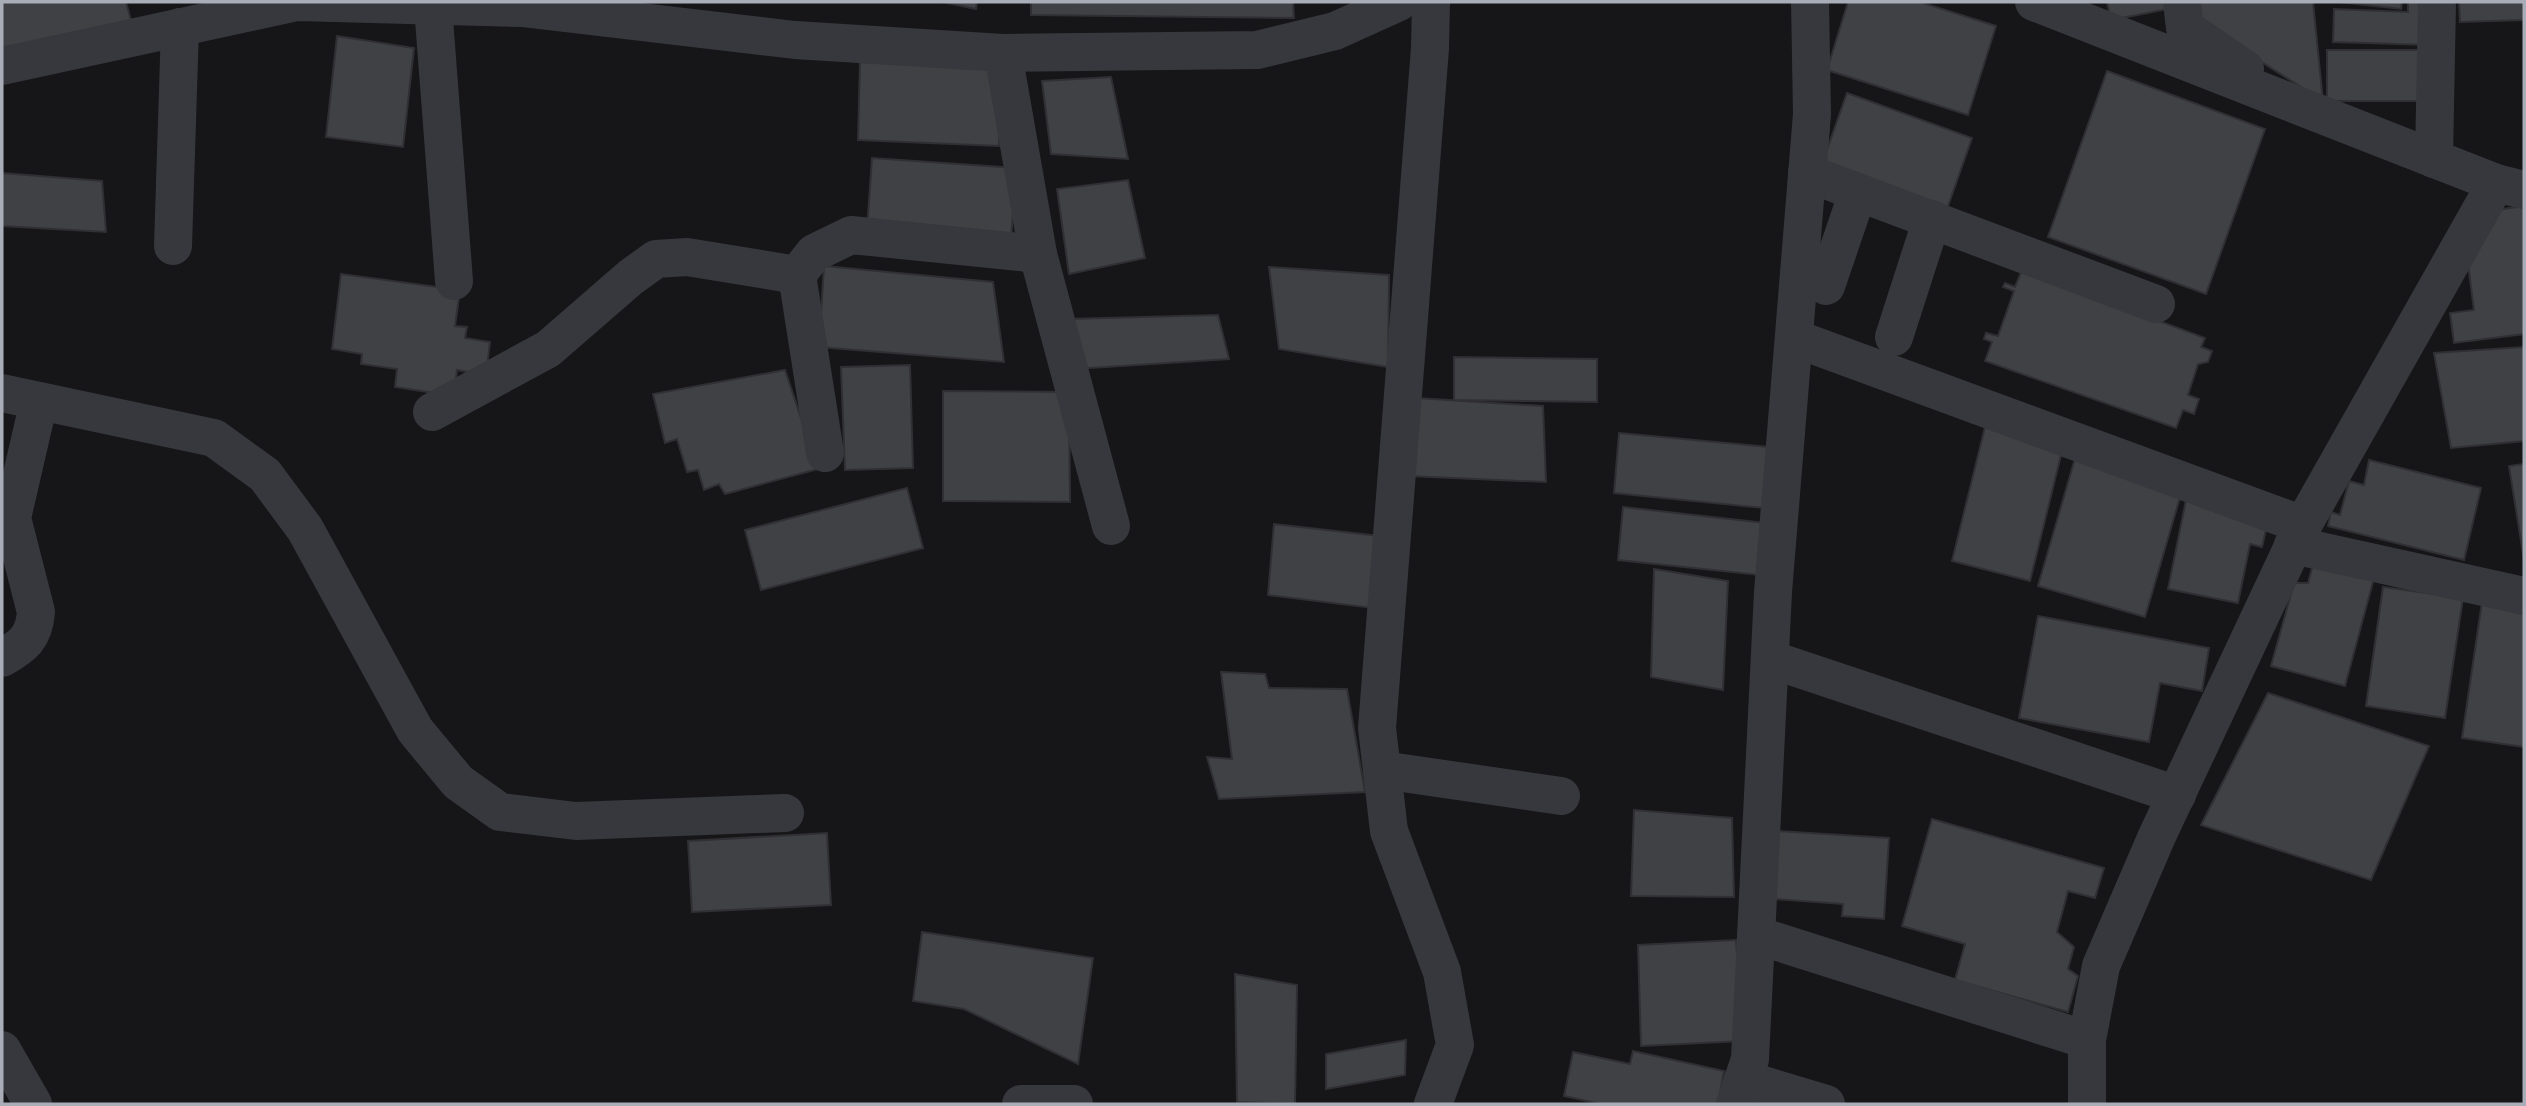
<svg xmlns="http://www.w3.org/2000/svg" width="2526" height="1106" viewBox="0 0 2526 1106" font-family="'PT Sans',sans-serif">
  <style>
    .building { fill: #404145; stroke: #303034; stroke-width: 2 }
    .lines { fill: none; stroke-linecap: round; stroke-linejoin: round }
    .minor { stroke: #37383d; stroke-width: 38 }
  </style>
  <rect width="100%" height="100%" fill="#161618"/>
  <g class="building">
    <polygon points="2,2 126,2 132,24 2,52"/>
    <polygon points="943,2 977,2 976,9"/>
    <polygon points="1031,2 1293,2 1294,18 1031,15"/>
    <polygon points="1848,2 1920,2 1996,26 1968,115 1827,70"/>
    <polygon points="2107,2 2167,2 2168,9 2111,20"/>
    <polygon points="2188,2 2313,2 2323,101 2189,16"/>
    <polygon points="2338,2 2402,2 2401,9"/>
    <polygon points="2408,2 2431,2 2430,45 2333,42 2334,9 2408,12"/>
    <polygon points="2459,2 2524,2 2524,20 2460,22"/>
    <polygon points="337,36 414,48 403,147 326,137"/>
    <polygon points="2327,50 2418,50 2419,101 2327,101"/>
    <polygon points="860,62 1001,67 999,146 858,140"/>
    <polygon points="2107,71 2265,129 2206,294 2048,237"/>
    <polygon points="1111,77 1128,159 1051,154 1042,81"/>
    <polygon points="1847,93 1972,138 1947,209 1822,164"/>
    <polygon points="872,158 1016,168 1011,240 867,230"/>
    <polygon points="2,173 102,181 106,232 2,226"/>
    <polygon points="1128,180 1145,258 1069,274 1057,189"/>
    <polygon points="2524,206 2524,334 2454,343 2450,313 2474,310 2465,241 2483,212"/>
    <polygon points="824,266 993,282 1004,362 819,347"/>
    <polygon points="1269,267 1389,275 1388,367 1279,349"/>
    <polygon points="2022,270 2205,338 2201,347 2212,351 2208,362 2198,364 2188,395 2199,399 2194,414 2183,410 2176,428 1985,361 1992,342 1984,339 1986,333 1998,336 2014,291 2003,287 2005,283 2015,287"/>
    <polygon points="341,274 460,290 455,326 467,327 465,338 490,342 486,375 457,370 454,396 395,387 397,369 361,364 362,354 332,349"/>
    <polygon points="1218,315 1229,359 1075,369 1067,319"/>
    <polygon points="2524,347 2524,441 2451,448 2434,353"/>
    <polygon points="1454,357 1597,359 1597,402 1454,400"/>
    <polygon points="910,365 913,468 845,470 841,367"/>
    <polygon points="785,370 818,469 725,494 719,484 704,490 698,470 687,472 677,439 665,443 653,394"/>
    <polygon points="943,391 1069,392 1070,502 943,501"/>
    <polygon points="1416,398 1543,406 1546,482 1408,476"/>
    <polygon points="1985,427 2063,447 2030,581 1952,561"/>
    <polygon points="1619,433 1769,447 1763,508 1614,493"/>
    <polygon points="2076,455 2183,487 2145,617 2038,586"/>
    <polygon points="2369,460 2481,488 2464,560 2328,526 2331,512 2340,515 2349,481 2364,485"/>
    <polygon points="2524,464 2524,560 2509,466"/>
    <polygon points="907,488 923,548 761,590 745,530"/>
    <polygon points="2186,500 2269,517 2262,547 2250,544 2238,603 2168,589"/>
    <polygon points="1623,507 1765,523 1760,575 1618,560"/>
    <polygon points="1274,524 1379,536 1373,608 1268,595"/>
    <polygon points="2314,561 2374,578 2345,686 2271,666 2294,583 2308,583"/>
    <polygon points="1654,569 1728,581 1723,690 1651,677"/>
    <polygon points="2383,587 2463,598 2445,718 2366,706"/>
    <polygon points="2482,602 2524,608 2524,747 2462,738"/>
    <polygon points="2038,616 2209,648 2202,691 2160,683 2149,742 2019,718"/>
    <polygon points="1221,672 1265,674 1269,688 1347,689 1365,792 1219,799 1207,757 1232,759"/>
    <polygon points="2268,693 2429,746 2371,880 2201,825"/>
    <polygon points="1634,810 1732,818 1734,897 1631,896"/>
    <polygon points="1932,819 2104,868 2095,898 2068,891 2057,932 2074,947 2068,969 2078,976 2068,1012 1955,980 1965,944 1902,926"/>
    <polygon points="1778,831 1889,838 1884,919 1842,916 1843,904 1775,899"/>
    <polygon points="827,833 831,905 692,912 688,841"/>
    <polygon points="922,932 1093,958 1078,1064 964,1009 913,1001"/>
    <polygon points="1736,940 1743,1041 1641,1046 1638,945"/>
    <polygon points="1235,974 1297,985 1295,1104 1237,1102"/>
    <polygon points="1406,1040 1405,1075 1326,1089 1326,1054"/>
    <polygon points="1633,1051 1724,1071 1718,1104 1601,1104 1564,1096 1573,1052 1630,1064"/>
  </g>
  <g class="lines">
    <g class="minor">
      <polyline points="1431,2 1430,48 1377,728 1389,831 1442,972 1455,1045 1433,1104"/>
      <polyline points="2034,2 2496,183 2524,190"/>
      <polyline points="2182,2 2185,28 2245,69"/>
      <polyline points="433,6 454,281"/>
      <polyline points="1003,53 1038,254 1111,526"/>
      <polyline points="2,66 297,2 522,8 795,40 1003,53 1257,50 1335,31 1399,2"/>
      <polyline points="2434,159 2437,2"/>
      <polyline points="1807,173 2156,304"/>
      <polyline points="173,246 180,27"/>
      <polyline points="1826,286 1858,192"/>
      <polyline points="1894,337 1932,219"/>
      <polyline points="1794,338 2303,525"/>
      <polyline points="2,393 214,438 265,475 305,529 415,730 458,782 500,812 576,821 785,813"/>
      <polyline points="432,412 548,349 631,277 656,259 687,257 797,275"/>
      <polyline points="825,453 797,275 814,253 851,235 1038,254"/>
      <polyline points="2293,545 2524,596"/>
      <path d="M 2,658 C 23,646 34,638 36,612 L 12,518 L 39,401"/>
      <polyline points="1770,659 2177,795"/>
      <polyline points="1382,770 1561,796"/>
      <polyline points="1756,935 2087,1040"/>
      <polyline points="2,1050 33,1104"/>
      <polyline points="1743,1079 1826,1104"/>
      <polyline points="1021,1104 1074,1104"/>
      <polyline points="1735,1104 1750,1059 1773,592 1812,114 1810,2"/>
      <polyline points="2087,1104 2087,1040 2101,966 2157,836 2303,525 2496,183"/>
    </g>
  </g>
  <rect width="2526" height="1106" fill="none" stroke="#a8adb8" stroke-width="7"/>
</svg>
